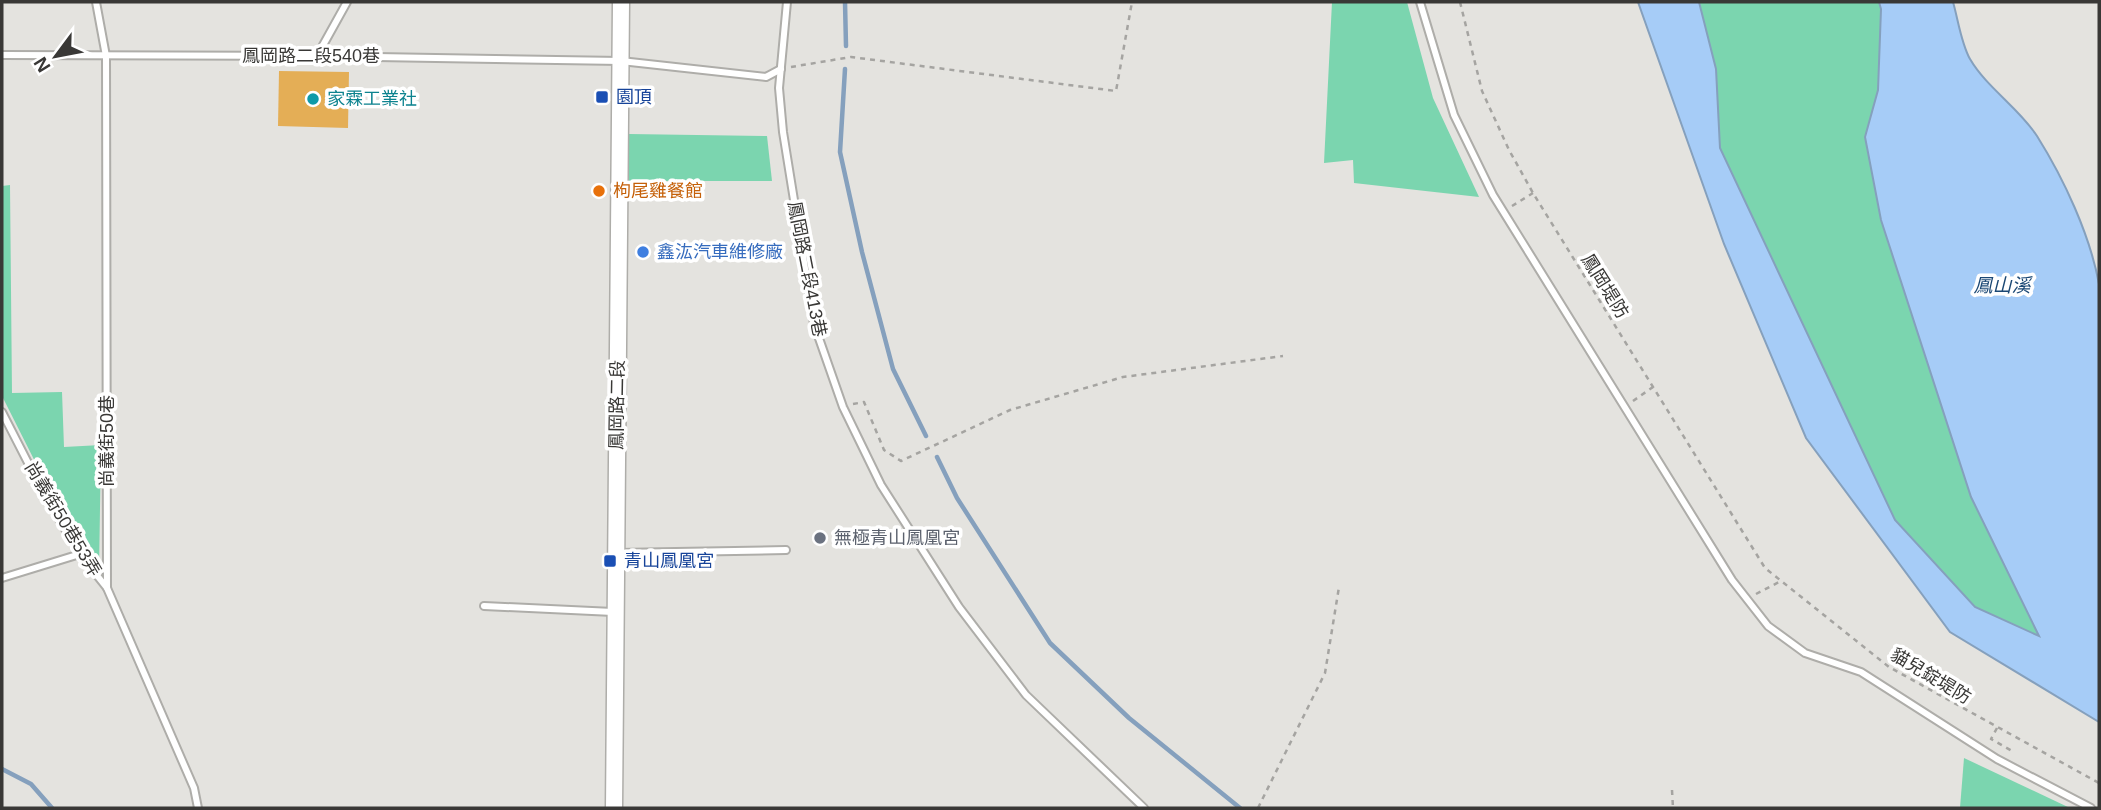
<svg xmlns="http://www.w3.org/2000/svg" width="2101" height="810" viewBox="0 0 2101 810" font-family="Helvetica,'Noto Sans TC',sans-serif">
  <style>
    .green { fill: #7bd5af }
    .water { fill: #a6ccf7; stroke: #85a0bd; stroke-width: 2 }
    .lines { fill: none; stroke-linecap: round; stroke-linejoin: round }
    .stream { stroke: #85a0bd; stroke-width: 4.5 }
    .building { fill: #e4ae56 }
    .service-casing { stroke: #aeada9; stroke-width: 10 }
    .tertiary-casing { stroke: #aeada9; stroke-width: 19 }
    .path { stroke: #a5a4a1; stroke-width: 2.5; stroke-dasharray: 5 5; stroke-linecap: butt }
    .service { stroke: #fff; stroke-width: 6 }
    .tertiary { stroke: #fff; stroke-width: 16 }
    .transit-dot { fill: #1a4fb4; stroke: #fff; stroke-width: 2.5 }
    .culture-dot { fill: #0f9aa8; stroke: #fff; stroke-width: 2.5 }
    .food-dot { fill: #e8710a; stroke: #fff; stroke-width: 2.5 }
    .shop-dot { fill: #3f7fe0; stroke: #fff; stroke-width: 2.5 }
    .worship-dot { fill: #6b7280; stroke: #fff; stroke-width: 2.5 }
    .labels { text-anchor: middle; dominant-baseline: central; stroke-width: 7; stroke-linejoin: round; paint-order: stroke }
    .street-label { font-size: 18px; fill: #393836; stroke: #fff }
    .transit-label { font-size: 18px; fill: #164399; stroke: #fff; text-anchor: start }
    .culture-label { font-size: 18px; fill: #0d838f; stroke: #fff; text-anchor: start }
    .food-label { font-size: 18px; fill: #c56008; stroke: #fff; text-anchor: start }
    .shop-label { font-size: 18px; fill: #366cbe; stroke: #fff; text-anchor: start }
    .worship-label { font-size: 18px; fill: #5b616d; stroke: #fff; text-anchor: start }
    .water-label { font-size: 19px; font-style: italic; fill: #1a4774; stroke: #fff }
  </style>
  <rect width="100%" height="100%" fill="#e4e3df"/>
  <g class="green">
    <polygon points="1332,2 1407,2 1433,98 1479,197 1354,183 1353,160 1324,163"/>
    <polygon points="1699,2 1879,2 1881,9 1878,90 1865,137 1971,497 2040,637 1975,607 1895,520 1720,148 1716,69"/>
    <polygon points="629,134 767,136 772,181 629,181"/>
    <polygon points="10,185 12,393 62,392 64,447 101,445 99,572 66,523 2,396 2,186"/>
    <polygon points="1964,758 2070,808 1960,808"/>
  </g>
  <path class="water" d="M 1638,2 L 1699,2 L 1716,69 L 1720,148 L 1895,520 L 1975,607 L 2039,636 L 1971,497 L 1881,220 L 1865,137 L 1878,90 L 1881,9 L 1879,2 L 1953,2 C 1958,19 1961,43 1970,59 C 1987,88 2019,108 2037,136 C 2064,179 2090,235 2099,284 L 2099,722 L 1950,632 L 1806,438 L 1724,244 Z"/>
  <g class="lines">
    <g class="stream">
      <polyline points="845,2 846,46"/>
      <polyline points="845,69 840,152 862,252 893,369 926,436"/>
      <polyline points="937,457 957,498 1050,643 1129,718 1240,808"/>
      <polyline points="2,769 31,784 52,808"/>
    </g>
  </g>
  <polygon class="building" points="279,71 349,72 348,128 278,126"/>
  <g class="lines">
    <g class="service-casing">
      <g id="service">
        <polyline points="96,2 106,56 107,588 194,788 198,808"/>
        <polyline points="787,2 779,88 783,132 814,324 843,407 881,485 959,607 1026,695 1144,808"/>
        <polyline points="1420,2 1454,115 1493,195 1732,580 1768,626 1805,653 1861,672 1997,759 2091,808"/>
        <polyline points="2,55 317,56 621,61 766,77 781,69"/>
        <polyline points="317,56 347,2"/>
        <polyline points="2,412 45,496 80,554 107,588"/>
        <polyline points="617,553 786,550"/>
        <polyline points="2,578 80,554"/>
        <polyline points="484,606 613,612"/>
      </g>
    </g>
    <g class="tertiary-casing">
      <polyline id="tertiary" points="614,808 621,2"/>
    </g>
    <g class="path">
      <polyline points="1460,2 1482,91 1509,150 1533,193 1765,568 1889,667 2099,783"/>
      <polyline points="791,67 851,57 1116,91 1132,2"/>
      <polyline points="1512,206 1533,193"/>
      <polyline points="1633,401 1653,387"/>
      <polyline points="853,404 864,402 884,450 901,461 1010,410 1123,377 1283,356"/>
      <polyline points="1756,594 1781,581"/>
      <polyline points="1997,728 1991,739 2012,751 2012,753"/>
      <polyline points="1672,790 1673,808"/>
      <polyline points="1258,808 1325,673 1339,587"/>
    </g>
    <use href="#service" class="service"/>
    <use href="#tertiary" class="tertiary"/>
  </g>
  <g class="transit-dot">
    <rect x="595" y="90" width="14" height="14" rx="3.5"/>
    <rect x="603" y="554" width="14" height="14" rx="3.5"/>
  </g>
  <circle class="culture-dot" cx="313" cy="99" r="7"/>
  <circle class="food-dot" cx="599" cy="191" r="7"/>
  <circle class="shop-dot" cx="643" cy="252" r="7"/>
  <circle class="worship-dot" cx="820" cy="538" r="7"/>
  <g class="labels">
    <g class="street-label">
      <text x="311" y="56">鳳岡路二段540巷</text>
      <text transform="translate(807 269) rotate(79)">鳳岡路二段413巷</text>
      <text transform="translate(1605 286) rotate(58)">鳳岡堤防</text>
      <text transform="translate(617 405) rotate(-89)">鳳岡路二段</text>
      <text transform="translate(107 441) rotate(-90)">尚義街50巷</text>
      <text transform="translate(63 519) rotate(59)">尚義街50巷53弄</text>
      <text transform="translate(1931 676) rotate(31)">貓兒錠堤防</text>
    </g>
    <g class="transit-label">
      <text x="616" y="97">園頂</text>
      <text x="624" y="561">青山鳳凰宮</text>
    </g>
    <g class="culture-label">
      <text x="327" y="99">家霖工業社</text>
    </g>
    <g class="food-label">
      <text x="613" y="191">枸尾雞餐館</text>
    </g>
    <g class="shop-label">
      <text x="657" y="252">鑫汯汽車維修廠</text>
    </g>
    <g class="worship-label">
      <text x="834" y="538">無極青山鳳凰宮</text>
    </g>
    <g class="water-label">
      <text x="2002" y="285">鳳山溪</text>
    </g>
  </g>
  <rect width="2101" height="810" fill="none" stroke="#393836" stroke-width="7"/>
  <g transform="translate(56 56) rotate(238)" stroke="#ffffff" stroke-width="5" paint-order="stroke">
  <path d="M0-5L12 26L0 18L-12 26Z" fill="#393836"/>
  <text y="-10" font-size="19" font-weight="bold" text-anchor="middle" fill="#393836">N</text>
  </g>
</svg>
